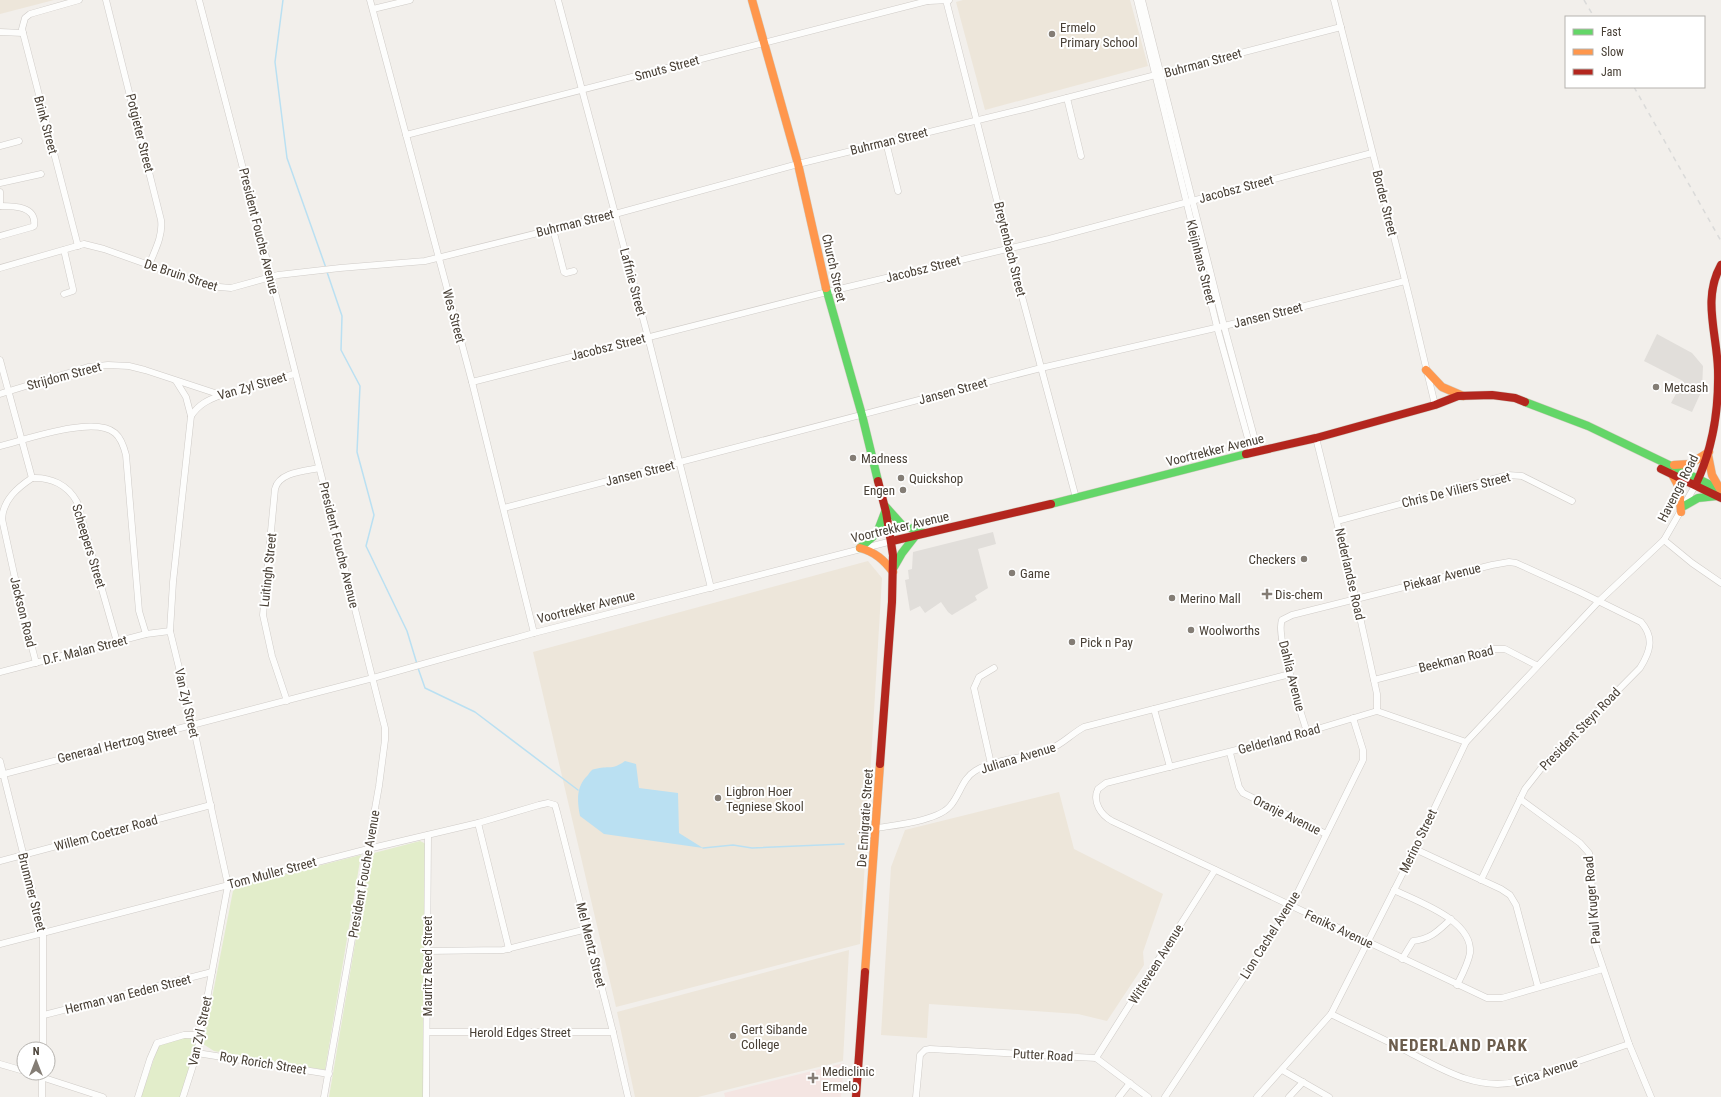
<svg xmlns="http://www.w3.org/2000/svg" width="1721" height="1097" viewBox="0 0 1721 1097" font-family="'Roboto Condensed',sans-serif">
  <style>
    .education { fill: #ede6da }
    .medical { fill: #f4e5e2 }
    .green { fill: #e2edca }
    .parking { fill: #e1deda }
    .water { fill: #bae0f2 }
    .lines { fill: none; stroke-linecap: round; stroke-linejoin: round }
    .stream { stroke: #bae0f2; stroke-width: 1.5 }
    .street-casing { stroke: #cfcbc7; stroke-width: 7 }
    .fast-casing { stroke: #d2ccc2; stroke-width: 9 }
    .slow-casing { stroke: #d2ccc2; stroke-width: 9 }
    .jam-casing { stroke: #d2ccc2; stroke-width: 9 }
    .street { stroke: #fdfdfc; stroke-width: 6 }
    .fast { stroke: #63d668; stroke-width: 8 }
    .slow { stroke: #ff974d; stroke-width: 8 }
    .jam { stroke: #b3261e; stroke-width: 8 }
    .rail { stroke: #dadad9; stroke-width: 1.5; stroke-dasharray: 5 5; stroke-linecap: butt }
    .poi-dot { fill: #847d75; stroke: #fff; stroke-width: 1.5 }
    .labels { text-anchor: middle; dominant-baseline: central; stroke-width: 4; stroke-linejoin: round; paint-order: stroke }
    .poi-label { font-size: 13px; fill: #494036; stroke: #fff; text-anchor: start }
    .street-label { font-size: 13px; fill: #494036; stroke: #fff }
    .district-label { font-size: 17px; font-weight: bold; letter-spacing: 1px; fill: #6c5d4d; stroke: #fff }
  </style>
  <rect width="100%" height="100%" fill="#f2efeb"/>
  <g class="education">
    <polygon points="0,0 54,0 0,14"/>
    <polygon points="963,0 1130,0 1148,66 985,110 956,2"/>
    <polygon points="868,561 882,578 860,944 616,1007 533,652"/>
    <polygon points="1059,792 1074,849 1163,894 1143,952 1144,965 1107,1021 1078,1014 929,1004 927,1038 881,1035 891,867 905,830"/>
    <polygon points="849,950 843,1061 698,1097 635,1097 617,1012"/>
  </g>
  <polygon class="medical" points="844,1063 841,1097 725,1097 724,1093"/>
  <g class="green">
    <polygon points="420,841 426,844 423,1097 329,1097 370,856 374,853"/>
    <polygon points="361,855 325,1070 214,1051 203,1044 233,891 239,886"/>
    <polygon points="184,1038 194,1039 197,1042 195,1054 181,1097 141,1097 158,1047 162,1043"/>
  </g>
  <g class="parking">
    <polygon points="1657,334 1692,353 1703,366 1702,390 1692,412 1671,403 1683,381 1644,361"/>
    <polygon points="993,532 996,544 978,549 988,588 975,596 977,600 952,615 948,612 941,602 925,613 920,606 910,611 905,580 909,579 908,570 912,569 913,552"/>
  </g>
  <path class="water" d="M 625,761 L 636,764 L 639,788 L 678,793 L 679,833 L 703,848 L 604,834 L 580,816 C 577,801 576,786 588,775 C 590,772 592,769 595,769 C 609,765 611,771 625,761 Z"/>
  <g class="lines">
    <g class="stream">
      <polyline points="283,0 275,62 287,158 326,268"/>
      <polyline points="327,272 342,316 341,350 360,386 357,452 374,515 366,546 407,631 417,664"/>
      <polyline points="418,668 425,688 475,712 578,790"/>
      <polyline points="703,848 733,845 752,848 844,844"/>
    </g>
    <g class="street-casing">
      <g id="street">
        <path d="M 106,0 L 161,220 C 163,236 155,250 149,265"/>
        <polyline points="199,0 271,276 385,728 385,740 379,786 324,1097"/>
        <polyline points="370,0 472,382 534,633"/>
        <polyline points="558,0 648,337 711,588"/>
        <polyline points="946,0 1009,248 1076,498"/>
        <polyline points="1137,0 1217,327 1252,453"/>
        <polyline points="1142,0 1224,326 1258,451"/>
        <polyline points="1334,0 1410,300 1435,405"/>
        <polyline points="929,1 949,0"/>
        <polyline points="373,9 410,0"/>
        <polyline points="0,32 23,33"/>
        <polyline points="1067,98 1081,156"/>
        <polyline points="406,135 931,0"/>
        <polyline points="886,142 898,191"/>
        <polyline points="0,146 19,141"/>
        <polyline points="0,183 41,174"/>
        <polyline points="0,192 0,206"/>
        <path d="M 0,206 C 14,206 37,206 34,226 L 32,227 L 0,236"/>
        <polyline points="553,229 564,272 566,273 574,271"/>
        <polyline points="78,246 22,29 25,18 30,14 79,0"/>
        <polyline points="64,250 73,289 73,291 64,294"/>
        <polyline points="0,268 84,244 104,249 208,286 231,288 278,275 340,268 425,261 615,214 798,164 1024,109 1341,27"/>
        <polyline points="0,360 32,478"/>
        <polyline points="176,381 186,397 191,416"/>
        <polyline points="472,382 827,292 1049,239 1372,153"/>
        <polyline points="0,394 88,367 108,365 129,366 145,370 221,395"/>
        <polyline points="1316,438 1356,599 1377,694 1377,711"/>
        <path d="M 0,446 C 25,440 94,415 115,433 C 121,438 124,447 126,455 L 139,611 L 146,634"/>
        <path d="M 32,478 C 17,488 3,500 2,519 L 20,601 L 36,663"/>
        <path d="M 32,478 C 51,477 68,485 77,502 L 117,642"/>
        <polyline points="504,508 1041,368 1224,326 1405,281"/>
        <polyline points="1337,521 1508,475 1522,476 1572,501"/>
        <polyline points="1664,540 1692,563 1721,583"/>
        <polyline points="0,672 146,634 170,631"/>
        <polyline points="1374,680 1493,649 1505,649 1536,665"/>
        <path d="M 287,701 L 272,656 L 263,615 L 275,489 C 279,472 305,471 319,468"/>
        <polyline points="1154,709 1170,767"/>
        <path d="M 1307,732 C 1301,713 1275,635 1282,620 L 1292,615 L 1492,565 L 1509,562 L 1516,563 L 1580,592 L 1641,622 C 1655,638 1650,652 1640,668 L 1543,766 L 1525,789 L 1481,880"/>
        <path d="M 1466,742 L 1377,711 L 1307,732 L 1106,783 L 1098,789 C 1092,802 1101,815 1112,821 L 1487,998 L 1502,998 L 1603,969"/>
        <polyline points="1230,753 1239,787 1243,793 1326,834"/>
        <polyline points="0,761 43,933 43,1049"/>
        <polyline points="991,764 974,688 979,677 994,668"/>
        <polyline points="0,775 373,678 534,633 892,541"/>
        <polyline points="1520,799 1580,843 1589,853 1591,868 1594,941 1629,1044 1651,1097"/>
        <polyline points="478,823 509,949"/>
        <path d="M 877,828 C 895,825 939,821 951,805 C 960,794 963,778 975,771 C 993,759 1027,758 1048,750 C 1062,745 1071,734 1084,727 L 1290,674"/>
        <polyline points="1415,849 1501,889 1510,895 1516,905 1538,987"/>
        <polyline points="0,861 211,805"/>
        <path d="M 1394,890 C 1418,902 1473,920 1470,953 C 1468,964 1462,975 1457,985"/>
        <polyline points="0,944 368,849 478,823 539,805 548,803 555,805 557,812 613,1032 628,1097"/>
        <polyline points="427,951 503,950 587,929"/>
        <path d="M 1402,959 L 1413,941 C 1431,939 1438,931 1451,919"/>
        <path d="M 1331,1014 C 1355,1026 1379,1037 1403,1049 C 1438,1067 1478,1093 1519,1081 L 1629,1044"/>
        <polyline points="44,1015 212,972"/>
        <polyline points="427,1032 613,1032"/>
        <polyline points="197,1053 329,1074"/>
        <polyline points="1096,1058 1215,870"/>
        <polyline points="0,1064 24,1071"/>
        <polyline points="1282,1070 1329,1097"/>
        <polyline points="29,1073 103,1097"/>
        <polyline points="42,1097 42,1075"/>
        <polyline points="138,1097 150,1059 157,1043 184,1035 201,1035"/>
        <path d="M 183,1097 L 197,1053 L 228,885 L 193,725 L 170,631 L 173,582 L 191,416 C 199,404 208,400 221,395 L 294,374"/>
        <polyline points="426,1097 428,835"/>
        <polyline points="916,1097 920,1055 925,1050 930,1049 1096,1058 1148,1097"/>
        <polyline points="1119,1097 1130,1083"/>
        <polyline points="1165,1097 1291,906 1363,760 1363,750 1353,718"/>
        <polyline points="1257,1097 1331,1014 1415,849 1466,742 1599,601 1664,540 1695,486"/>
        <polyline points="1289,1097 1303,1082"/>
      </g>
    </g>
    <g class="fast-casing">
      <g id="fast">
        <polyline points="826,288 862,415 878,481"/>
        <polyline points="1525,402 1588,426 1721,490"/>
        <polyline points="1051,504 1246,454"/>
        <polyline points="885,506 902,525 924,533"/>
        <polyline points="1684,506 1698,498 1717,496"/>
        <polyline points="860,548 877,533 885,512"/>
        <polyline points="894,567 902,553 916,535"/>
      </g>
    </g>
    <g class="slow-casing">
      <g id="slow">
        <polyline points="752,0 798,164 826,288"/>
        <polyline points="1426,370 1442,387 1463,396"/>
        <polyline points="1708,455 1712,475 1720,489"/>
        <polyline points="1674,465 1690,464 1709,452"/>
        <polyline points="1672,474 1679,487 1681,512"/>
        <path d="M 860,548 C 875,552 884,560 893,572"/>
        <polyline points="865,972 880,764"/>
      </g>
    </g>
    <g class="jam-casing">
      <g id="jam">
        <polyline points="1246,454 1316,438 1435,405 1458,396 1492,395 1515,398 1525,402"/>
        <polyline points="1661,469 1721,498"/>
        <polyline points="878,481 886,512 893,555 892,602 880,764"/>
        <path d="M 1696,484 C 1713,448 1719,410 1718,370 C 1717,333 1702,299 1721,265"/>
        <polyline points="892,541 1051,504"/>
        <polyline points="856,1097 865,972"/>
      </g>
    </g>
    <use href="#street" class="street"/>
    <use href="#fast" class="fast"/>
    <use href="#slow" class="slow"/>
    <use href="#jam" class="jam"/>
    <g class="rail">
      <polyline points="1584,0 1594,17"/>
      <polyline points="1634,87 1721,241"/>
    </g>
  </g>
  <g class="poi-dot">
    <circle cx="1052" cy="34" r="4"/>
    <circle cx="1656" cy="387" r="4"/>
    <circle cx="853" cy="458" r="4"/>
    <circle cx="901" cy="478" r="4"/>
    <circle cx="903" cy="490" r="4"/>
    <circle cx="1304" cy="559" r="4"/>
    <circle cx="1012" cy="573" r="4"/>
    <path d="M1265 588h4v4h4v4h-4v4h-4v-4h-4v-4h4z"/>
    <circle cx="1172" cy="598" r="4"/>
    <circle cx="1191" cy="630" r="4"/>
    <circle cx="1072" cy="642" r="4"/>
    <circle cx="718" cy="798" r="4"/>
    <circle cx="733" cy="1036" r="4"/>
    <path d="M811 1072h4v4h4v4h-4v4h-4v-4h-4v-4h4z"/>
  </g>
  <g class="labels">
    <g class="poi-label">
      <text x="1060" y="27">Ermelo<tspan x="1060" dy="15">Primary School</tspan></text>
      <text x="1664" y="387">Metcash</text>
      <text x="861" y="458">Madness</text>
      <text x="909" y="478">Quickshop</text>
      <text x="895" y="490" text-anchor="end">Engen</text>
      <text x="1296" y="559" text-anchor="end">Checkers</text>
      <text x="1020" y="573">Game</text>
      <text x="1275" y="594">Dis-chem</text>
      <text x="1180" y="598">Merino Mall</text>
      <text x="1199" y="630">Woolworths</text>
      <text x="1080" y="642">Pick n Pay</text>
      <text x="726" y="791">Ligbron Hoer<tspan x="726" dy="15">Tegniese Skool</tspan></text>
      <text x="741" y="1029">Gert Sibande<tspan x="741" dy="15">College</tspan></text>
      <text x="822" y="1071">Mediclinic<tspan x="822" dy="15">Ermelo</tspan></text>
    </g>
    <g class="street-label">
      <text transform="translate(1203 63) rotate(-15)">Buhrman Street</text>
      <text transform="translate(667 68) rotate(-15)">Smuts Street</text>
      <text transform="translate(46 125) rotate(75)">Brink Street</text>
      <text transform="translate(140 133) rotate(76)">Potgieter Street</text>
      <text transform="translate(889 141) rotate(-14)">Buhrman Street</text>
      <text transform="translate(1236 189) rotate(-15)">Jacobsz Street</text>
      <text transform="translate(1385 203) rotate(76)">Border Street</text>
      <text transform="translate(575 223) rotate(-14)">Buhrman Street</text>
      <text transform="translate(259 231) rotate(76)">President Fouche Avenue</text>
      <text transform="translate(1010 249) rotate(76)">Breytenbach Street</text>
      <text transform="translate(1201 262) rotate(76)">Kleijnhans Street</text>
      <text transform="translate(834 268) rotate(77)">Church Street</text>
      <text transform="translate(923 269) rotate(-14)">Jacobsz Street</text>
      <text transform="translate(181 275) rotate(18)">De Bruin Street</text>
      <text transform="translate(633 282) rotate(75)">Laffnie Street</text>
      <text transform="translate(1268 315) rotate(-14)">Jansen Street</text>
      <text transform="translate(454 316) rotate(75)">Wes Street</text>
      <text transform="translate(608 347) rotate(-14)">Jacobsz Street</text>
      <text transform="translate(64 376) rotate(-15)">Strijdom Street</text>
      <text transform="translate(252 386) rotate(-16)">Van Zyl Street</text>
      <text transform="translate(953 391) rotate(-15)">Jansen Street</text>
      <text transform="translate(1215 450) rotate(-14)">Voortrekker Avenue</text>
      <text transform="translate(640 473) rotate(-14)">Jansen Street</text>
      <text transform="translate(1678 488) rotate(-63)">Havenga Road</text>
      <text transform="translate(1456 490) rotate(-14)">Chris De Viliers Street</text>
      <text transform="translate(900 527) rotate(-13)">Voortrekker Avenue</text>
      <text transform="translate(339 545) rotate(76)">President Fouche Avenue</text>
      <text transform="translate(89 546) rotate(73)">Scheepers Street</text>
      <text transform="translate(268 570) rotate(-84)">Luitingh Street</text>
      <text transform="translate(1350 574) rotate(77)">Nederlandse Road</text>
      <text transform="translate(1442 577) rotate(-14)">Piekaar Avenue</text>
      <text transform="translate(586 607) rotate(-14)">Voortrekker Avenue</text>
      <text transform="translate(23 612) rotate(76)">Jackson Road</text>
      <text transform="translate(85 650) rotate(-14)">D.F. Malan Street</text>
      <text transform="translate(1456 659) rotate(-14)">Beekman Road</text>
      <text transform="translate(1292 676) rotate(76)">Dahlia Avenue</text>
      <text transform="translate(187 703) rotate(77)">Van Zyl Street</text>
      <text transform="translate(1580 729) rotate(-46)">President Steyn Road</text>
      <text transform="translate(1279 739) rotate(-15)">Gelderland Road</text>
      <text transform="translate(117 744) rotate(-14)">Generaal Hertzog Street</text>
      <text transform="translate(1018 758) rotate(-17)">Juliana Avenue</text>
      <text transform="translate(1287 815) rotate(26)">Oranje Avenue</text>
      <text transform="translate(865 818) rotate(-86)">De Emigratie Street</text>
      <text transform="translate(106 833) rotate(-15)">Willem Coetzer Road</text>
      <text transform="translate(1418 841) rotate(-64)">Merino Street</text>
      <text transform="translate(272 873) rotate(-15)">Tom Muller Street</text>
      <text transform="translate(364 874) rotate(-80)">President Fouche Avenue</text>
      <text transform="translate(32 892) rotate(76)">Brummer Street</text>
      <text transform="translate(1592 900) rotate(-95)">Paul Kruger Road</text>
      <text transform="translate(1339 929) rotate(25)">Feniks Avenue</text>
      <text transform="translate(1270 935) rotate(-58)">Lion Cachel Avenue</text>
      <text transform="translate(591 945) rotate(76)">Mel Mentz Street</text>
      <text transform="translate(1156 964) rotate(-58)">Witteveen Avenue</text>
      <text transform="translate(427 966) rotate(-90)">Mauritz Reed Street</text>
      <text transform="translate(128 994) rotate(-14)">Herman van Eeden Street</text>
      <text transform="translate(200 1031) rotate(-78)">Van Zyl Street</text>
      <text x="520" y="1032">Herold Edges Street</text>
      <text transform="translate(1043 1055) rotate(3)">Putter Road</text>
      <text transform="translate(263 1063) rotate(9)">Roy Rorich Street</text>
      <text transform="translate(1546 1072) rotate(-18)">Erica Avenue</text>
    </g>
    <g class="district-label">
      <text x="1458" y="1045">NEDERLAND PARK</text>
    </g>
  </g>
  <rect x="1565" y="16" width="140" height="72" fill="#ffffff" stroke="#b6b3af"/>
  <rect x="1573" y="29" width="20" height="6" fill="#63d668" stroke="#b6b3af"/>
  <text x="1601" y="36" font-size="12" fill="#494036">Fast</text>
  <rect x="1573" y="49" width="20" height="6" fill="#ff974d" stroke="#b6b3af"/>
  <text x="1601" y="56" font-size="12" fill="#494036">Slow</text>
  <rect x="1573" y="69" width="20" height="6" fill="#b3261e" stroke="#b6b3af"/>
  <text x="1601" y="76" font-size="12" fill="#494036">Jam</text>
  <g transform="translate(36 1061)"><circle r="19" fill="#ffffff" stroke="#b6b3af"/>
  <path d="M0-3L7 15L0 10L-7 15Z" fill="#847d75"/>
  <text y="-6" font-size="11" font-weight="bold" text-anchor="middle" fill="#494036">N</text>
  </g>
</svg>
